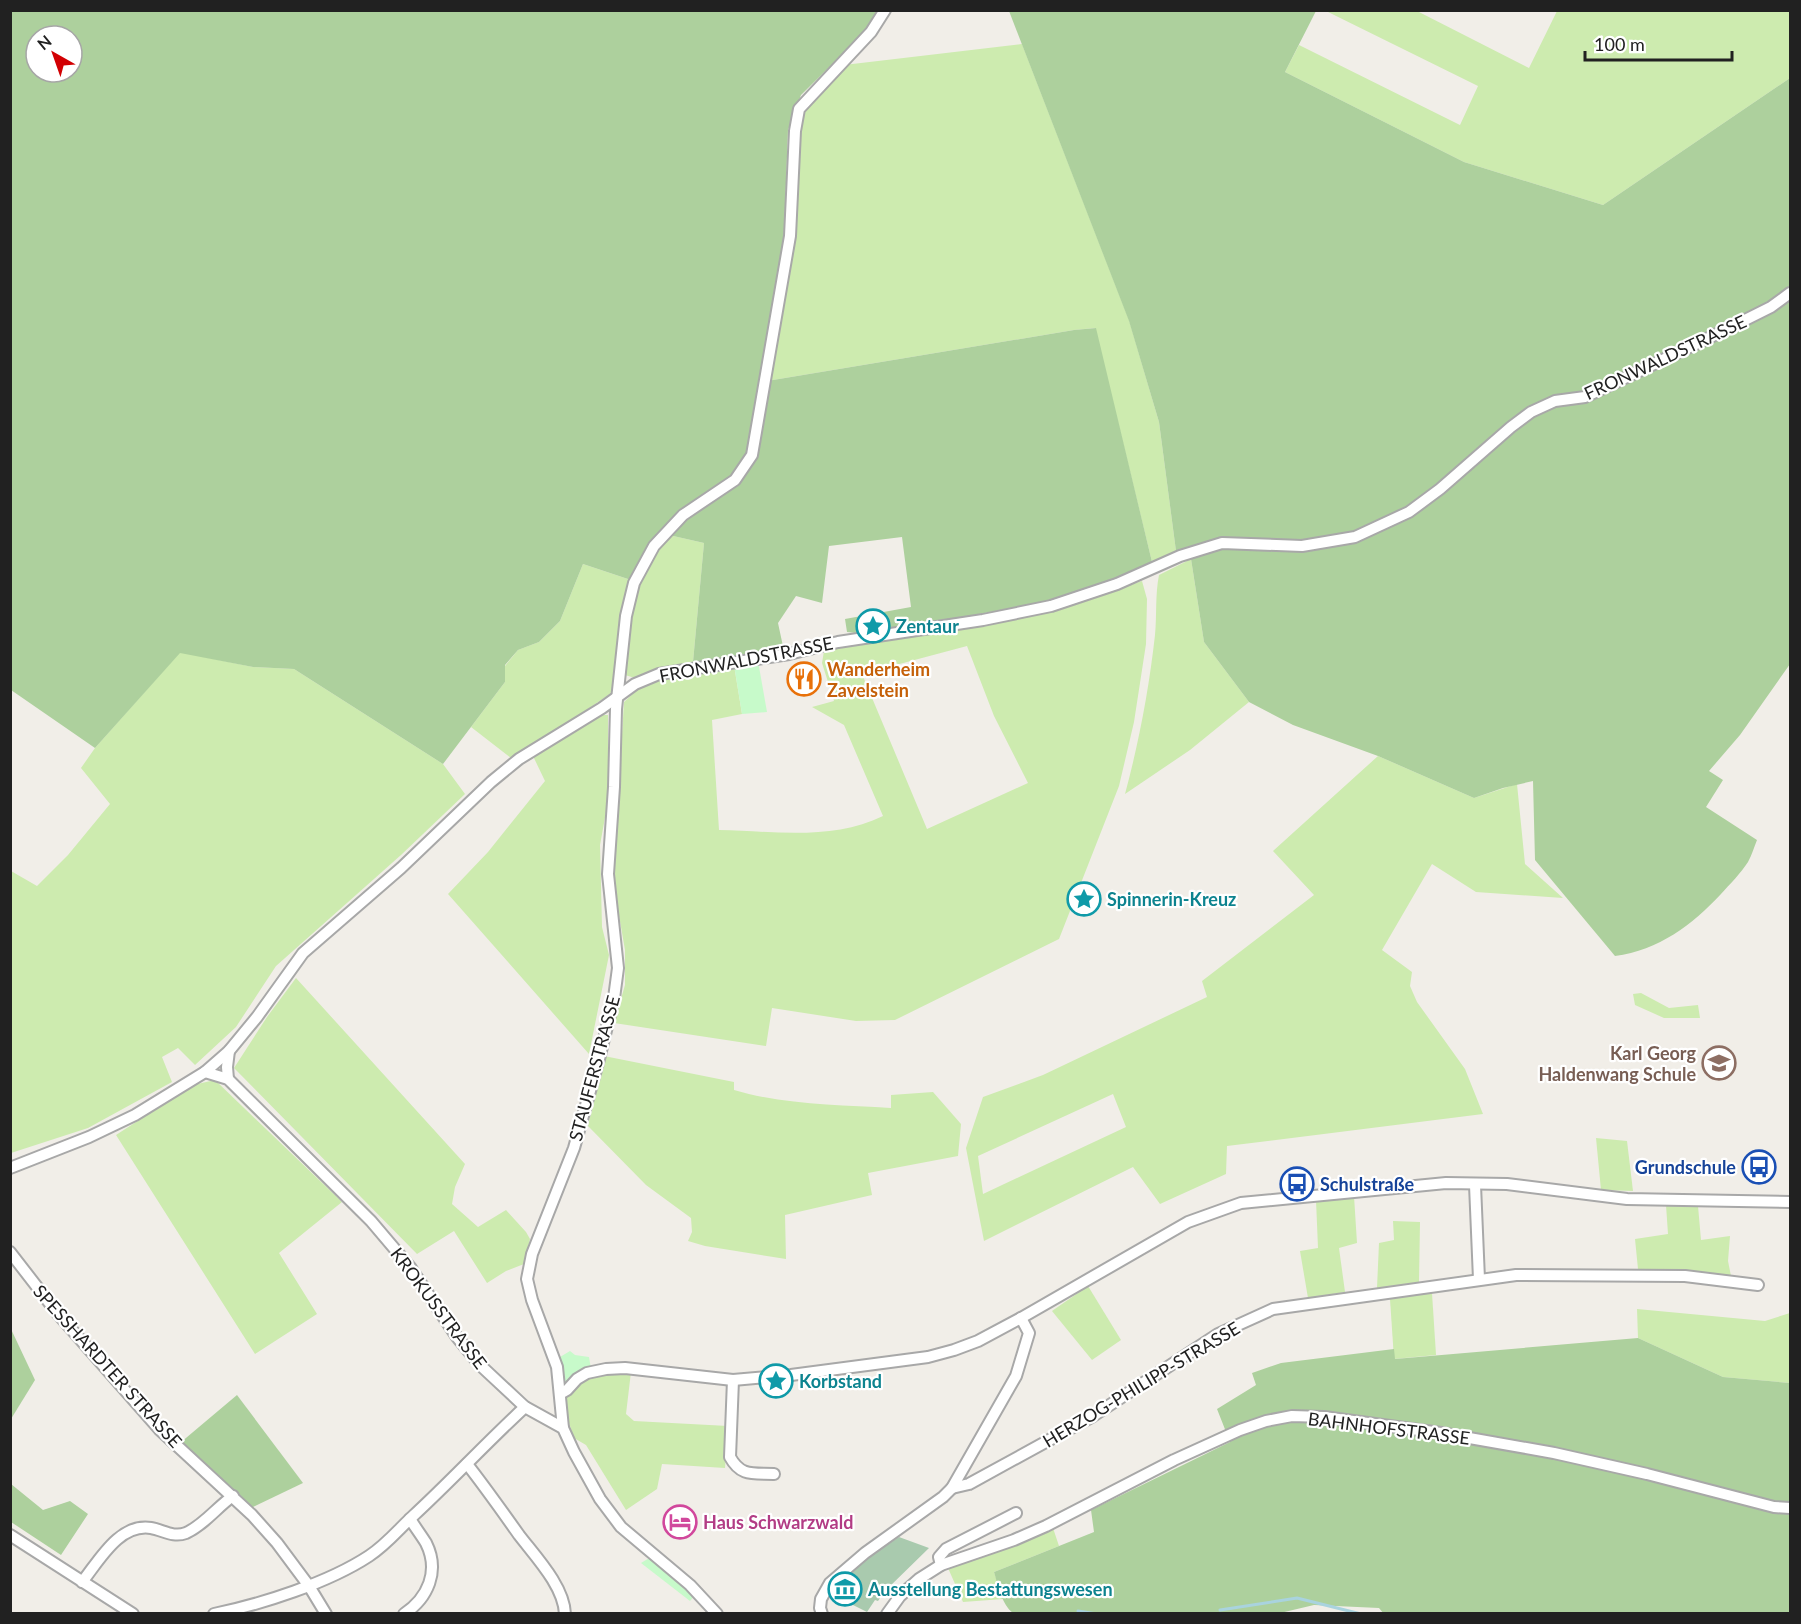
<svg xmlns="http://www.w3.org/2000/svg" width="1801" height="1624" viewBox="0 0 1801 1624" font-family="Lato,sans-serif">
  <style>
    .grass { fill: #cdebaf; fill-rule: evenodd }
    .forest { fill: #add09d; fill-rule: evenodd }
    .cemetery { fill: #a9caae }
    .park { fill: #c7faca }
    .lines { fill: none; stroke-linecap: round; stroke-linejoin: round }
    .stream { stroke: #a9d3de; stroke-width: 3 }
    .minor-casing { stroke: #a8a8a8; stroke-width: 14 }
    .minor { stroke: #fff; stroke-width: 10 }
    .labels { text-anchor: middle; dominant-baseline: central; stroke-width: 4.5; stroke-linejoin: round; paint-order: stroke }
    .street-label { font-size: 18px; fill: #212121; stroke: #fff }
    .culture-label { font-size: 18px; font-weight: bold; fill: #0d838f; stroke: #fff; text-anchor: start }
    .food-label { font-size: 18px; font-weight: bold; fill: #c56008; stroke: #fff; text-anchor: start }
    .education-label { font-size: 18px; font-weight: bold; fill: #785e54; stroke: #fff; text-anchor: end }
    .transit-label { font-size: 18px; font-weight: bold; fill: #164399; stroke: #fff; text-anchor: end }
    .hotel-label { font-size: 18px; font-weight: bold; fill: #b23c85; stroke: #fff; text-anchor: start }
  </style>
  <rect width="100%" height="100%" fill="#f1eee8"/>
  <g class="grass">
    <polygon points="1326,11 1417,11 1529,68 1557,11 1790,11 1790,78 1603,205 1464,162 1285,72 1299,45 1460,125 1478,86"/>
    <polygon points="1022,44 1129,320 1159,422 1176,551 1152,562 1095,328 1074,330 767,381 801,114 844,65"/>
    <polygon points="669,535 704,543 693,662 656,670 635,678 625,675 627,647 637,581 646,564"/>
    <path d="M 1191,559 L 1204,642 L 1249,702 L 1190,750 L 1125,794 C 1139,742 1149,689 1155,635 C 1157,615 1155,595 1159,575 Z"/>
    <polygon points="583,564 631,580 616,683 610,694 560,728 511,758 471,727 505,682 505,666 518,650 539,642 560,621"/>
    <path d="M 1142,581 L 1147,599 L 1146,644 L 1134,722 L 1119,786 L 1059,939 L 895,1020 L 856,1021 L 772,1008 L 766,1046 L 614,1023 L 625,985 L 625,950 L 613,881 L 624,702 L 640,687 L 692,671 L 734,665 L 742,714 L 712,720 L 719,830 C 773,831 833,841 883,816 L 844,725 L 812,707 L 834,701 L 822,663 L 824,651 L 941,632 L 1053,611 ZM 967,646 L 994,716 L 1028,783 L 927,829 L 862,674 Z"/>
    <polygon points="180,652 253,667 294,669 443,764 465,794 401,855 276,966 236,1027 195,1065 178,1048 162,1057 172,1082 88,1128 11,1153 11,871 37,886 68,855 110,804 81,768 95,748"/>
    <polygon points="602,715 608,715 608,801 600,845 602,927 609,955 589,1054 448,894 488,852 545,781 533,756"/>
    <path d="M 1378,756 L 1474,798 L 1517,784 L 1525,864 L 1563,898 L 1476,892 L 1432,864 L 1382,950 L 1412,972 L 1410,986 L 1417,1002 L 1465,1069 L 1483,1114 L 1227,1146 L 1226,1174 L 1160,1204 L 1133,1167 L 984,1241 L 966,1148 L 983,1097 L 1043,1075 L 1207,997 L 1202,981 L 1314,895 L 1273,851 ZM 1113,1094 L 1126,1127 L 983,1194 L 978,1156 Z"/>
    <polygon points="296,978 465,1164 455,1187 452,1204 478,1227 506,1210 526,1232 530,1239 524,1264 506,1271 487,1283 454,1231 417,1254 234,1068 267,1017"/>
    <polygon points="1641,993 1669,1008 1698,1005 1700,1018 1664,1018 1635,1005 1633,994"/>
    <path d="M 604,1056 L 734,1082 L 734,1090 C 784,1105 839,1105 891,1108 L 891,1095 L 933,1092 L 961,1124 L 958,1156 L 868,1173 L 872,1195 L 785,1215 L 786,1259 L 705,1246 L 688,1241 L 692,1232 L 691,1218 L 646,1185 L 588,1126 Z"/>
    <polygon points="215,1080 342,1202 279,1253 317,1314 255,1354 116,1135 193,1085"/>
    <polygon points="1596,1138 1627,1141 1633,1191 1601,1190"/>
    <polygon points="1354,1196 1357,1243 1339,1248 1345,1292 1308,1298 1300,1251 1318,1248 1316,1200"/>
    <polygon points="1666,1205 1698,1206 1701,1240 1730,1236 1728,1261 1731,1276 1673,1269 1638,1269 1635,1239 1668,1234"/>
    <polygon points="1393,1221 1420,1222 1419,1282 1377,1288 1379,1243 1394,1240"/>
    <polygon points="1088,1286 1121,1340 1092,1360 1052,1311"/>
    <polygon points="1432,1293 1436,1355 1394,1359 1390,1299"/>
    <polygon points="1637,1309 1765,1321 1790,1313 1790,1383 1723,1377 1638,1338"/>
    <polygon points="600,1371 631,1372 626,1414 634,1421 728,1426 725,1468 662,1464 657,1489 626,1510 586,1445 574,1438 569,1423 566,1396 575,1384"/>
    <polygon points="1053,1528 1059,1546 994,1572 1003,1599 963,1602 948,1568"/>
  </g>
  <g class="forest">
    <path d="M 10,11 L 880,11 L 866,31 L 801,95 L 788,130 L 784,237 L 772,315 L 767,381 L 1074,330 L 1096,328 L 1152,562 L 1141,570 L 1048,601 L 926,624 L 856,633 L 847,632 L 845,619 L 911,607 L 902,537 L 829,546 L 822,603 L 796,596 L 778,623 L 784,651 L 693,662 L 704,543 L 669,535 L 631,580 L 583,564 L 560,621 L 539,642 L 518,650 L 505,665 L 505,682 L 443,764 L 294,669 L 253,667 L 180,653 L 95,748 L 11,690 ZM 36,36 L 72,36 L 72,72 L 36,72 Z"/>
    <path d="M 1009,11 L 1316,11 L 1285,72 L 1464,162 L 1603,205 L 1790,78 L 1790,664 L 1740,735 L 1709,771 L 1723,780 L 1706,807 L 1757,840 C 1754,847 1752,855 1748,862 C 1741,873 1730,884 1721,894 C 1692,925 1659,950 1615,956 L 1535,860 L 1533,781 L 1503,788 L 1474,798 L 1378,756 L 1293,725 L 1249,702 L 1204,642 L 1191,559 L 1176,551 L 1159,422 L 1129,321 Z"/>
    <polygon points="10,1327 35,1380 11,1419 10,1419"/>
    <path d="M 1638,1338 L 1723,1377 L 1790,1383 L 1790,1613 L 1384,1614 L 1379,1608 L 1314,1605 L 1276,1614 L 1013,1613 C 1002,1605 998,1585 994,1572 L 1094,1532 L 1091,1510 L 1230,1442 L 1217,1409 L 1256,1385 L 1252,1373 L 1281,1363 L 1394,1349 L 1395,1359 Z"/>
    <polygon points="237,1395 303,1483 251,1508 180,1443"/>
    <polygon points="11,1484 43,1510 70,1501 88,1514 61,1555 11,1522"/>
  </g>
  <polygon class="cemetery" points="899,1537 929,1548 885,1591 878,1601 875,1600 867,1612 837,1597 841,1582 865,1559"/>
  <g class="park">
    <polygon points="758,661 767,712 742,714 734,665"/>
    <polygon points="570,1351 575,1355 589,1357 591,1369 571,1383 564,1381 560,1357"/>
    <polygon points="651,1557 694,1596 690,1601 641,1563"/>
  </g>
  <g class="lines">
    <g class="stream">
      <polyline points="1220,1610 1297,1598 1361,1614"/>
      <polyline points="1078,1611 1097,1614"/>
    </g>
    <g class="minor-casing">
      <g id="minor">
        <polyline points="205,1072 228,1079 371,1221 410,1267 457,1337 480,1365 525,1407 563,1428 574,1452 600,1499 621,1527 690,1585 717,1614"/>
        <polyline points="228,1079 227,1067 229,1051"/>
        <polyline points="10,1168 89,1137 135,1115 205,1072 229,1051 257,1017 303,953 401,868 491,782 519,759 602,708 635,684 659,674 789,654 838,642 983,620 1051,606 1117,584 1180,556 1222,543 1302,546 1355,537 1409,512 1440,489 1511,427 1531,412 1555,401 1585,397 1721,332 1771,307 1790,293"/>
        <polyline points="1475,1185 1479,1279"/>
        <polyline points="10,1252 58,1314 159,1429 252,1515 277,1543 309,1586 326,1614"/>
        <path d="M 733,1380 L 730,1457 C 741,1477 753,1473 774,1474"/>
        <polyline points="560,1394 567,1390 577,1379 587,1373 606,1369 625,1368 733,1380 791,1375 928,1357 954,1350 978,1341 1021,1318 1188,1222 1241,1203 1446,1183 1507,1184 1627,1199 1790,1202"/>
        <polyline points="563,1428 557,1367 532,1300 527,1279 532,1254 574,1148 599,1059 614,998 618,968 608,874 614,787 616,709 626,616 634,583 654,546 683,515 735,480 752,455 790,236 795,131 799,109 871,32 885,10"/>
        <path d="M 467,1464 C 485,1487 502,1511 519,1535 C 535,1556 564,1586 565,1614"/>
        <polyline points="952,1488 969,1484 1093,1416 1218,1334 1273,1309 1516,1275 1685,1276 1758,1285"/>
        <polyline points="10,1535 133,1614"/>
        <polyline points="941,1565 939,1557 946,1549 1016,1513"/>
        <path d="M 82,1582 C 99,1561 119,1523 151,1528 C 163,1530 173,1538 186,1533 C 204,1525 217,1507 233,1496"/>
        <path d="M 214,1614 C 262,1604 328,1583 369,1556 C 386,1545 398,1530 413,1516 C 451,1481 487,1442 525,1407"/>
        <path d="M 404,1614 C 428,1598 440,1571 426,1543 C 421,1535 415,1527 410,1519"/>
        <polyline points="822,1614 820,1608 821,1599 830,1583 865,1553 943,1497 952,1488 1016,1376 1029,1333 1021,1318"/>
        <polyline points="887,1614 900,1596 919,1579 941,1565 1014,1540 1046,1526 1174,1460 1240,1430 1266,1421 1292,1416 1324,1417 1441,1433 1554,1453 1647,1474 1774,1507 1790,1508"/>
      </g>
    </g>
    <use href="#minor" class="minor"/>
  </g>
  <defs>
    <g id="sight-ring" transform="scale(1.725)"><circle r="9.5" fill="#fff" stroke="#0f9aa8" stroke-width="1.5"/><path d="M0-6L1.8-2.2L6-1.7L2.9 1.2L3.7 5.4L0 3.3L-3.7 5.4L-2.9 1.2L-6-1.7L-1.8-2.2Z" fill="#0f9aa8"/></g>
    <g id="restaurant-ring" transform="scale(1.725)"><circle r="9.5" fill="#fff" stroke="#e8710a" stroke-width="1.5"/><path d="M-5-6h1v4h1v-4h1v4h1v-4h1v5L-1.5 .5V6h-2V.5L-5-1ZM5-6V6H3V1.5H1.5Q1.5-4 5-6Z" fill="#e8710a"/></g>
    <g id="school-ring" transform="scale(1.725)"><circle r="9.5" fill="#fff" stroke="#8d6e63" stroke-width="1.5"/><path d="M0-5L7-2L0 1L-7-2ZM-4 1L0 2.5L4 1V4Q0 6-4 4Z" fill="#8d6e63"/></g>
    <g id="bus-ring" transform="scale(1.725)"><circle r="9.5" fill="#fff" stroke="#1a4fb4" stroke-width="1.5"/><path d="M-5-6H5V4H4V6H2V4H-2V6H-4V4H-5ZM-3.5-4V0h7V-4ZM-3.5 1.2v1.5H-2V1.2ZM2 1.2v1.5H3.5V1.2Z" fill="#1a4fb4"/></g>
    <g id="hotel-ring" transform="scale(1.725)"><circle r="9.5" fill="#fff" stroke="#d1479c" stroke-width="1.5"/><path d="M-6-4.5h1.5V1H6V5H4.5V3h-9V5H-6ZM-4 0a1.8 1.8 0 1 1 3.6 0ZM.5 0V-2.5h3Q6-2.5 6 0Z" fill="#d1479c"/></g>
    <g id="museum-ring" transform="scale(1.725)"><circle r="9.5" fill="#fff" stroke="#0f9aa8" stroke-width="1.5"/><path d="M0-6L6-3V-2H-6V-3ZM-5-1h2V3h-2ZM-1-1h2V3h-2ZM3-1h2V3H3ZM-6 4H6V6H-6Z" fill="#0f9aa8"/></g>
  </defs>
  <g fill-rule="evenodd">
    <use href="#sight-ring" x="873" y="626"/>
    <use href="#restaurant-ring" x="804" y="679"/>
    <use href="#sight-ring" x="1084" y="899"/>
    <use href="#school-ring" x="1719" y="1063"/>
    <use href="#bus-ring" x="1759" y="1167"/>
    <use href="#bus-ring" x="1297" y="1184"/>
    <use href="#sight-ring" x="776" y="1381"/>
    <use href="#hotel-ring" x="680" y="1522"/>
    <use href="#museum-ring" x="845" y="1589"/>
  </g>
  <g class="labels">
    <g class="street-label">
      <text transform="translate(1665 357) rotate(-25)">FRONWALDSTRASSE</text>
      <text transform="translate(746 659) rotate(-11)">FRONWALDSTRASSE</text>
      <text transform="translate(594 1068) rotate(-75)">STAUFERSTRASSE</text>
      <text transform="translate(439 1308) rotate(53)">KROKUSSTRASSE</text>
      <text transform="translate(108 1366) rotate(48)">SPESSHARDTER STRASSE</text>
      <text transform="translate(1141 1384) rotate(-31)">HERZOG-PHILIPP-STRASSE</text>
      <text transform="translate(1389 1428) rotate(7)">BAHNHOFSTRASSE</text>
    </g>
    <g class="culture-label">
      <text x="896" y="626">Zentaur</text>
      <text x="1107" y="899">Spinnerin-Kreuz</text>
      <text x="799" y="1381">Korbstand</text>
      <text x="868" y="1589">Ausstellung Bestattungswesen</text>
    </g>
    <g class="food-label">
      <text x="827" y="669">Wanderheim<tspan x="827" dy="21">Zavelstein</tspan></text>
    </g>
    <g class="education-label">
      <text x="1696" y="1053">Karl Georg<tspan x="1696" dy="21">Haldenwang Schule</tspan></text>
    </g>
    <g class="transit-label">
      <text x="1736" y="1167">Grundschule</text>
      <text x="1320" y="1184" text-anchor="start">Schulstraße</text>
    </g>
    <g class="hotel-label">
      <text x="703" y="1522">Haus Schwarzwald</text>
    </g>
  </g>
  <rect width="1801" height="1624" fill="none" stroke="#212121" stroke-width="24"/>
  <g transform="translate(54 54) rotate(320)"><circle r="28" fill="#ffffff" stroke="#a6a6a6" stroke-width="1.5"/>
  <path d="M0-4.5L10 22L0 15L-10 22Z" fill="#d20003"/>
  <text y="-9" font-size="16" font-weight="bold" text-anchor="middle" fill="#212121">N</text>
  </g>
  <path d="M1585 51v9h147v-9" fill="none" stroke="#212121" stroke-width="3"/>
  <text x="1594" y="51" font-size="18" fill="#212121" stroke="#ffffff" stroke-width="4.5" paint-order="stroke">100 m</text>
</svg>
